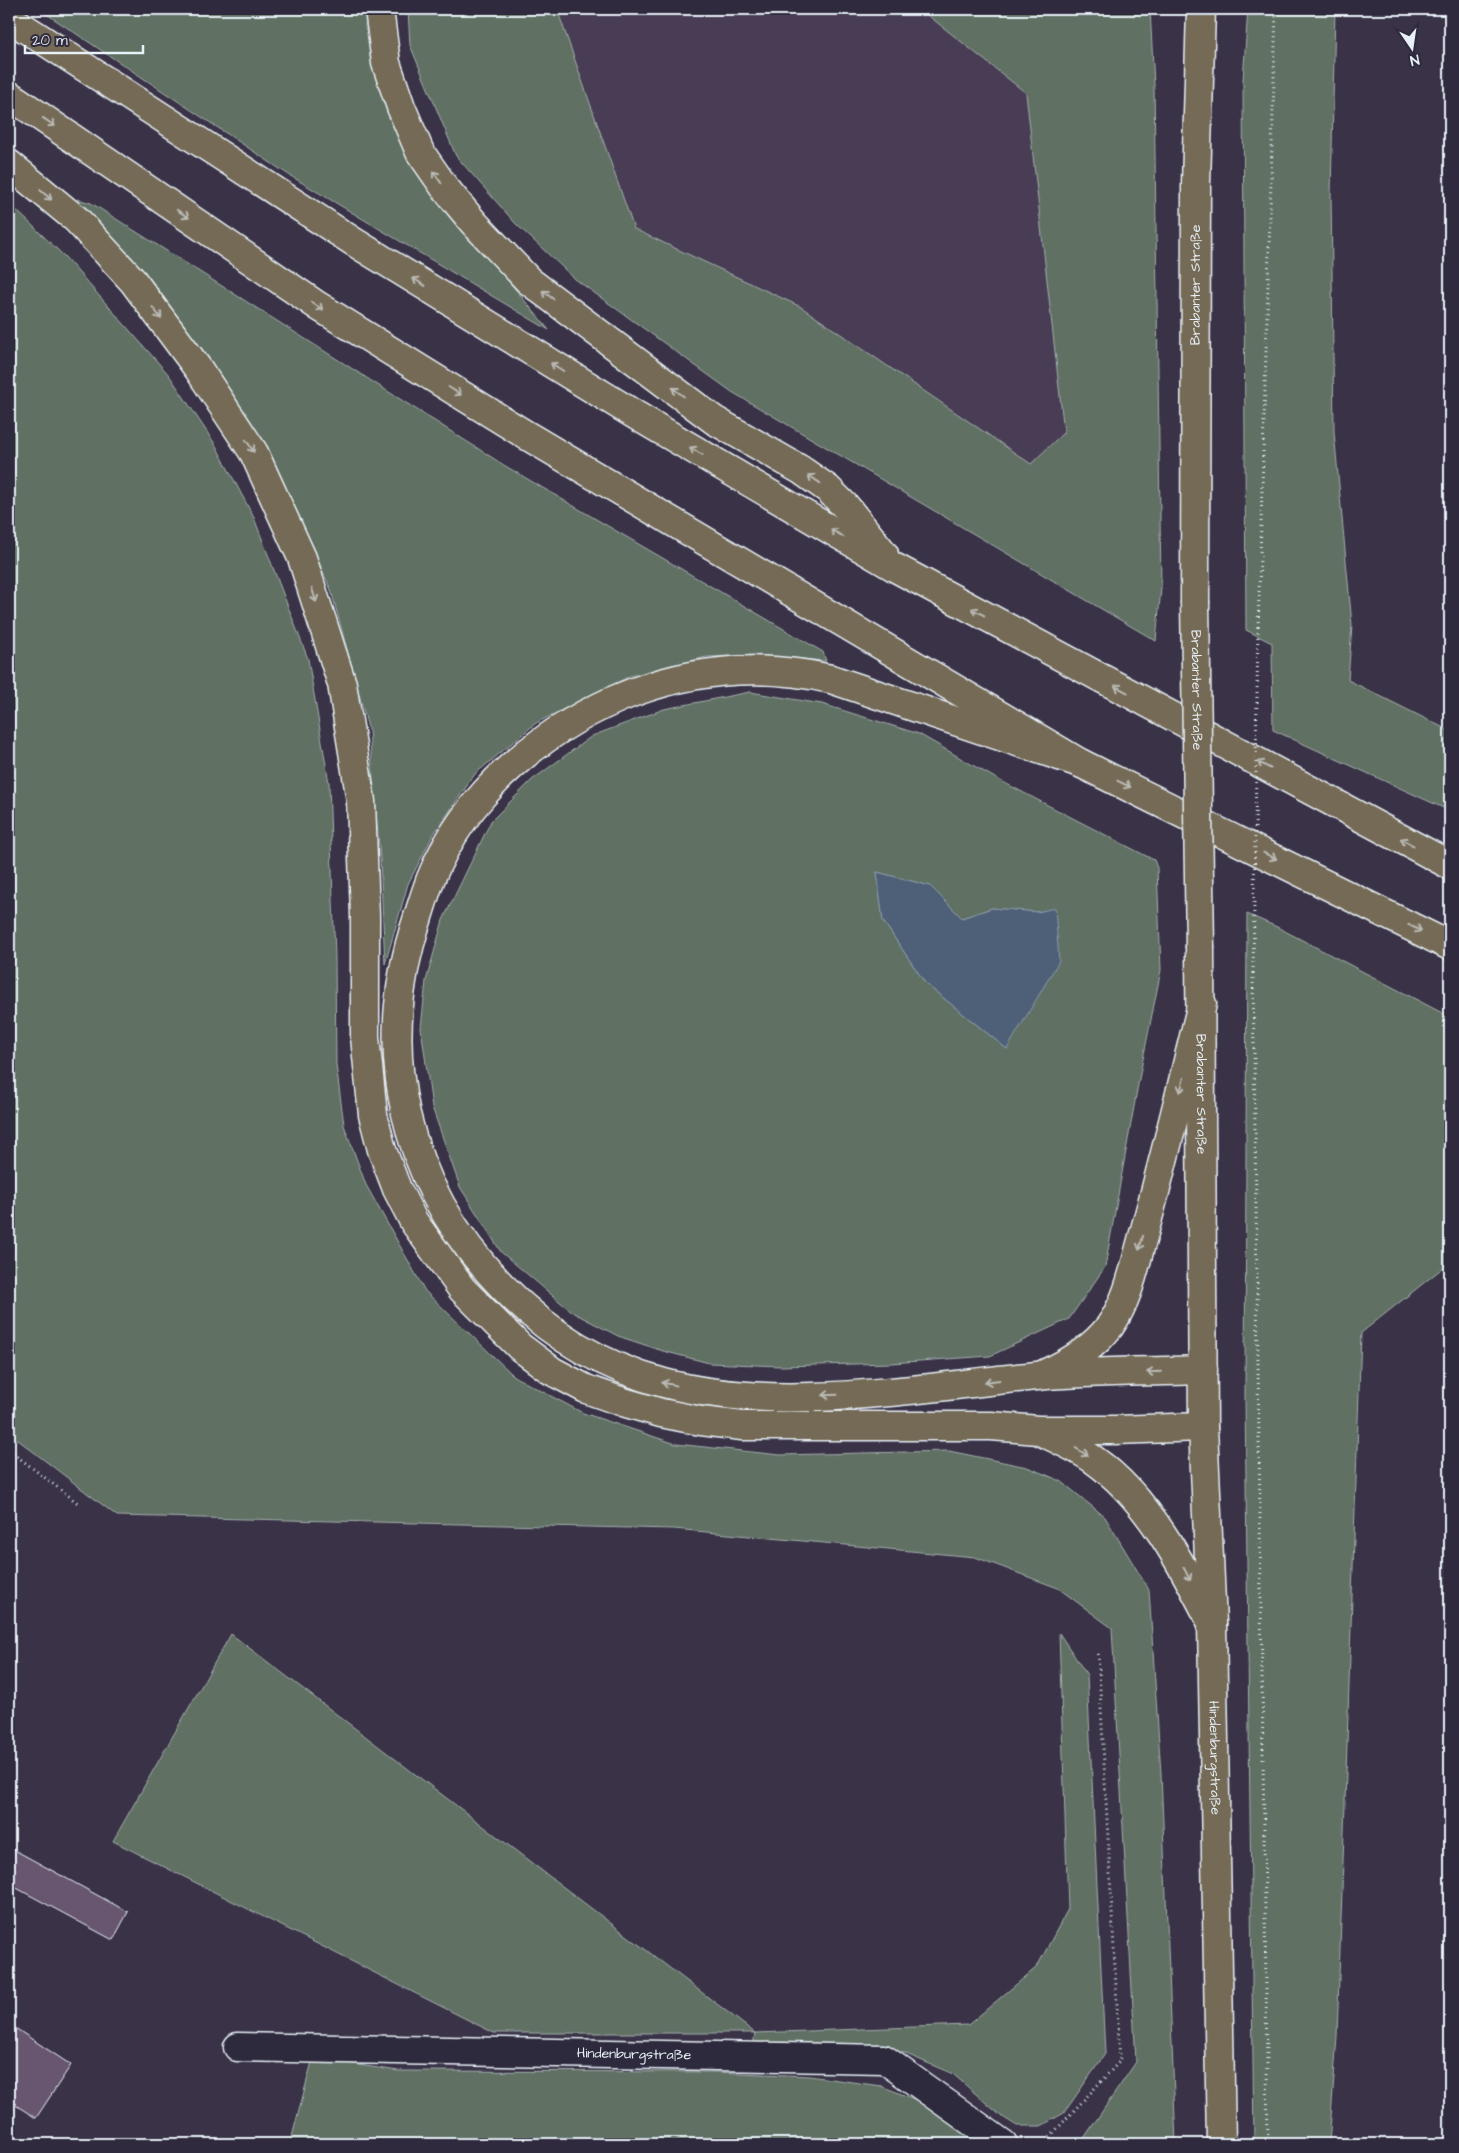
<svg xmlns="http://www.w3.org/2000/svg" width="1459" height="2153" viewBox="0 0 1459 2153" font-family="'Architects Daughter',sans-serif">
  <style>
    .built { fill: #483e54 }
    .green { fill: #616f64; stroke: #a4b0ae; fill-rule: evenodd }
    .water { fill: #4d6078; stroke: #8b9aab }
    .building { fill: #685771; stroke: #e8f1f8 }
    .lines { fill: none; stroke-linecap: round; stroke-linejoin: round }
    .minor-casing { stroke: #e8f1f8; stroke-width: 31 }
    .major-casing { stroke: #e8f1f8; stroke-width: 31 }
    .highway-casing { stroke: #e8f1f8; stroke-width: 31 }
    .path { stroke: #e8f1f8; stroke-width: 3; stroke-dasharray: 1 4; stroke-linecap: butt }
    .minor { stroke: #2f2a3d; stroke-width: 28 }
    .major { stroke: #756a55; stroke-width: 28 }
    .highway { stroke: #756a55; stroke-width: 28 }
    .major-bridge-casing { stroke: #e8f1f8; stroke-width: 31; stroke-linecap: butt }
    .path-bridge { stroke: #e8f1f8; stroke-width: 3; stroke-dasharray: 1 4; stroke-linecap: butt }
    .major-bridge { stroke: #756a55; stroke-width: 28 }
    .oneway { stroke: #babbb7 }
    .labels { text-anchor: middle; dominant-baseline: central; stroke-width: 4; stroke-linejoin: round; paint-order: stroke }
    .street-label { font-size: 14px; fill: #e8f1f8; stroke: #2f2a3d }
  </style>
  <rect width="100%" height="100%" fill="#3a3347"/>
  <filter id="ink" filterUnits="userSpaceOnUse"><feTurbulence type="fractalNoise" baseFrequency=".02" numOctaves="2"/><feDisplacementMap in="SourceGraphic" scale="10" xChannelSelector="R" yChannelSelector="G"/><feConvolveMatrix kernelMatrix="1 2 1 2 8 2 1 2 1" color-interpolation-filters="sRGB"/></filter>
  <g filter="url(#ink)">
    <polygon class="built" points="557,9 920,9 1026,93 1064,432 1031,464 801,307 634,229"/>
    <g class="green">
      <polygon points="39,9 366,9 365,28 392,113 433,190 549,330 289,175"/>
      <polygon points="408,9 557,9 634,229 801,307 1031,464 1064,432 1026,93 920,9 1150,9 1154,85 1161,588 1156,641 732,392 575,279 516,224 456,156 410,45"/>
      <polygon points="1248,9 1335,9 1331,194 1334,432 1352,625 1348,680 1450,731 1450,811 1273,730 1272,643 1246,630 1243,80"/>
      <polygon points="77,199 91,203 507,467 823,652 826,661 755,655 706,657 630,676 536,723 475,774 433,835 408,884 385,964 380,858 369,731 331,590 286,490 242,408 151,280"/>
      <polygon points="9,203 64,256 169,375 215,444 254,518 308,659 329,783 335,958 336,1065 344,1125 366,1185 425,1291 515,1377 583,1413 676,1444 780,1455 949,1451 1027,1467 1061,1481 1105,1517 1149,1590 1161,1774 1176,2144 1080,2144 1136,2062 1112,1628 1058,1588 975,1557 674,1529 117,1516 9,1433"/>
      <path d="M 750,692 L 822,704 L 919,734 L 995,778 L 1154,860 L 1157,868 L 1161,970 L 1139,1079 L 1105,1267 L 1069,1319 L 990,1356 L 891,1363 L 780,1366 L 709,1363 L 663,1351 L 618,1336 L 572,1312 L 501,1252 L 460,1187 L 432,1107 L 421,1028 L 426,981 L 443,920 L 491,821 L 532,780 L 592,736 L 664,709 ZM 877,872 L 930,886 L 962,918 L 992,908 L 1037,912 L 1055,909 L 1007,1049 L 926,984 L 883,921 Z"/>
      <polygon points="1247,914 1277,927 1450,1017 1450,1262 1361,1333 1337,2036 1329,2144 1254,2144 1245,1398"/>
      <polygon points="1059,1633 1087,1675 1105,2054 1064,2113 1041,2126 1017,2126 1001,2116 953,2074 904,2053 753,2046 755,2033 494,2033 113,1841 231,1634 755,2033 968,2025 1037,1967 1068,1909"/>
      <polygon points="313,2058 398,2071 714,2072 809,2076 881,2086 942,2110 956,2119 976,2144 290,2144"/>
    </g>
    <polygon class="water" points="877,872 930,886 962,918 992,908 1037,912 1055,908 1059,961 1007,1049 926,984 883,921"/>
    <g class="building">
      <polygon points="9,1847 128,1912 113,1940 9,1884"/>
      <polygon points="9,2024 71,2065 36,2118 9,2101"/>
    </g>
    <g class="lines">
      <g class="minor-casing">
        <g id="minor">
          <path id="s1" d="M 238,2047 L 884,2059 L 1003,2144"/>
        </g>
      </g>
      <g class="major-casing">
        <g id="major">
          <path id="s2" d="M 1195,601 L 1196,184 L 1201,9"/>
          <path id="s3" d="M 1200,948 L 1203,1427 L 1212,1623 L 1221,2144"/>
        </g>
      </g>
      <g class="highway-casing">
        <g id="highway">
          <polyline points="379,9 386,63 401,107 420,152 445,188 474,223 529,281 714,420 801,470 828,489 847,508 884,554"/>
          <polyline points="9,18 354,242 637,416 894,567 1450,865"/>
          <polyline points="9,95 318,306 526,435 1080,763 1450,946"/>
          <polyline points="9,164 77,220 133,281 199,370 254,453 302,558 342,684 361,801 365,916 365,1037 373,1115 382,1150 397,1189 414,1222 462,1289 520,1347 552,1371 586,1389 623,1402 661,1413 701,1421 742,1426 991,1426 1038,1430 1115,1430 1203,1427"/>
          <path d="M 1080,763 L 831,679 C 764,664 699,668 634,692 C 547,725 467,790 431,878 C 426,891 422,904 418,917 C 373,1051 403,1185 502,1286 C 547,1333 601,1366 664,1383 C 780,1414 919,1387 1037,1376 C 1092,1371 1148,1372 1203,1370"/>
          <path d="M 1046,1373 C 1071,1362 1093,1348 1110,1326 C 1129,1299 1135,1264 1144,1233 C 1165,1157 1183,1080 1202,1004"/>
          <path d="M 1044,1433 C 1061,1441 1079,1449 1094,1460 C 1148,1498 1183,1566 1212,1623"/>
        </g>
      </g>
      <g class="path">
        <polyline points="1258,627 1276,9"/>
        <polyline points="1253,973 1268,2144"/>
        <polyline points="9,1450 79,1504"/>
        <polyline points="1043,2144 1120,2061 1098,1651"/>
      </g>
      <use href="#minor" class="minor"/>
      <use href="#major" class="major"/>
      <use href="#highway" class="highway"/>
      <g class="major-bridge-casing">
        <g id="major-bridge">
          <path id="s4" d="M 1195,601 L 1200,948"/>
        </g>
      </g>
      <polyline class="path-bridge" points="1253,973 1258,627"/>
      <use href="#major-bridge" class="major-bridge"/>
    </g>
    <defs><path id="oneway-shaft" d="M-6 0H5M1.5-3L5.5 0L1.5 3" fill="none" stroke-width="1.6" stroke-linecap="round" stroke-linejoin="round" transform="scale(1.25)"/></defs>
    <g class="oneway">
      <use href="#oneway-shaft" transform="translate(49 122) rotate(34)"/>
      <use href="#oneway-shaft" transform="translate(437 177) rotate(-125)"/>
      <use href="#oneway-shaft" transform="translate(46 195) rotate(40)"/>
      <use href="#oneway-shaft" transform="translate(183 214) rotate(34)"/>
      <use href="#oneway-shaft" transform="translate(419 282) rotate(-148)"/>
      <use href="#oneway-shaft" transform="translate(548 295) rotate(-143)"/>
      <use href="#oneway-shaft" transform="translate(317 306) rotate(33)"/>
      <use href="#oneway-shaft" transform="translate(157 313) rotate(53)"/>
      <use href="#oneway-shaft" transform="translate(557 367) rotate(-148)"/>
      <use href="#oneway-shaft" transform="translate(455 391) rotate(32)"/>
      <use href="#oneway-shaft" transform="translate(678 392) rotate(-143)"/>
      <use href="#oneway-shaft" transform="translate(250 446) rotate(57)"/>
      <use href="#oneway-shaft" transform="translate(696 451) rotate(-150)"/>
      <use href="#oneway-shaft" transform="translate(814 479) rotate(-146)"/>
      <use href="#oneway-shaft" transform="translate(837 533) rotate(-150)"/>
      <use href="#oneway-shaft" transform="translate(314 595) rotate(73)"/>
      <use href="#oneway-shaft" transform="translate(978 612) rotate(-152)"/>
      <use href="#oneway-shaft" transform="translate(1121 689) rotate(-152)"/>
      <use href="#oneway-shaft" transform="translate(1264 765) rotate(-152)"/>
      <use href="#oneway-shaft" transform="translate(1124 784) rotate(26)"/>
      <use href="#oneway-shaft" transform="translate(1407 842) rotate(-152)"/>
      <use href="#oneway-shaft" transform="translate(1270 856) rotate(26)"/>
      <use href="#oneway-shaft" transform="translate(1415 928) rotate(26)"/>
      <use href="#oneway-shaft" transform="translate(1182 1085) rotate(104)"/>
      <use href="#oneway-shaft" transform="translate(1141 1243) rotate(106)"/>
      <use href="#oneway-shaft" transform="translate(1154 1372) rotate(178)"/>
      <use href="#oneway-shaft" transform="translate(992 1381) rotate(173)"/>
      <use href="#oneway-shaft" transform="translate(669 1384) rotate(-168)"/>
      <use href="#oneway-shaft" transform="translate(830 1395) rotate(178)"/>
      <use href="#oneway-shaft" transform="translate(1082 1452) rotate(32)"/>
      <use href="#oneway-shaft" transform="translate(1187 1574) rotate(62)"/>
    </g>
  </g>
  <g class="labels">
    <g class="street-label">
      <text stroke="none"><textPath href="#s2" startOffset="316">Brabanter Straße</textPath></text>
      <text stroke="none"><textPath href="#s4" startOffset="89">Brabanter Straße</textPath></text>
      <text stroke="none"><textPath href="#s3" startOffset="146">Brabanter Straße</textPath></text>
      <text stroke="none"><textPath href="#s3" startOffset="810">Hindenburgstraße</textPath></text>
      <text stroke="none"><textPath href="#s1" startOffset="396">Hindenburgstraße</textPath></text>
    </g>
  </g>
  <rect width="1459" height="2153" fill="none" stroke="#2f2a3d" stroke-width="30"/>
  <rect x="15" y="15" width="1429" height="2123" fill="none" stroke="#e8f1f8" stroke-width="2" filter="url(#ink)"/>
  <g transform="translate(1412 48) rotate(167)" stroke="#2f2a3d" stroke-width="4" paint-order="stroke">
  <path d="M0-4L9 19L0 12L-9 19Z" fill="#e8f1f8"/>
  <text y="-8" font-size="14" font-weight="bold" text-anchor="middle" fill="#e8f1f8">N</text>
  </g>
  <path d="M25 45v8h118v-8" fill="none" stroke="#e8f1f8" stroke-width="2.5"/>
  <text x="32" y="45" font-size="15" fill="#e8f1f8" stroke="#2f2a3d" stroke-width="4" paint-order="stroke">20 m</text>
</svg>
